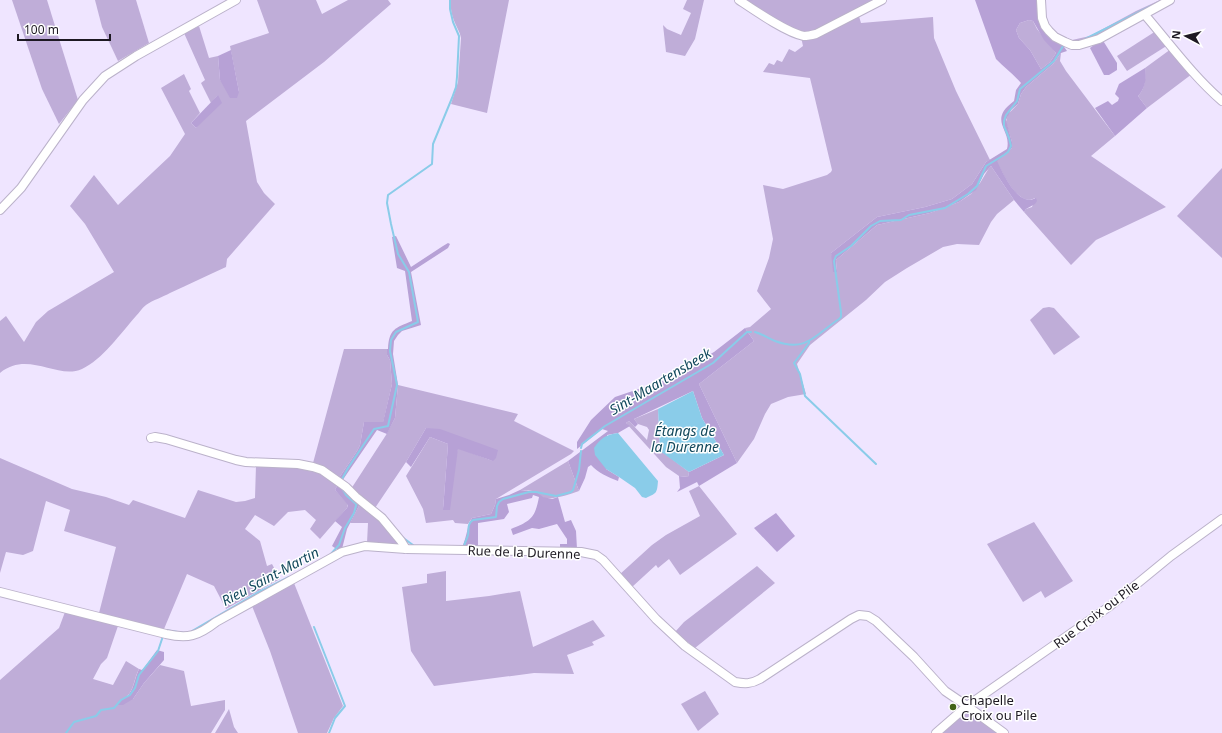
<svg xmlns="http://www.w3.org/2000/svg" width="1222" height="733" viewBox="0 0 1222 733" font-family="'Noto Sans',sans-serif">
  <style>
    .green { fill: #bfadd8 }
    .forest { fill: #b7a1d6; fill-rule: evenodd }
    .water { fill: #8acce9 }
    .lines { fill: none; stroke-linecap: round; stroke-linejoin: round }
    .stream { stroke: #8acce9; stroke-width: 2 }
    .minor-casing { stroke: #bbb2ca; stroke-width: 10 }
    .minor { stroke: #fff; stroke-width: 8 }
    .poi-dot { fill: #436419; stroke: #fff; stroke-width: 1.5 }
    .labels { text-anchor: middle; dominant-baseline: central; stroke-width: 3; stroke-linejoin: round; paint-order: stroke }
    .street-label { font-size: 13px; fill: #1d1922; stroke: #fff }
    .poi-label { font-size: 13px; fill: #1d1922; stroke: #fff; text-anchor: start }
    .water-label { font-size: 14px; font-style: italic; fill: #13495d; stroke: #fff }
  </style>
  <rect width="100%" height="100%" fill="#efe5ff"/>
  <g class="green">
    <polygon points="12,0 47,0 78,100 59,124 42,89"/>
    <polygon points="95,0 136,0 149,43 118,61 102,27"/>
    <path d="M 257,0 L 316,0 L 322,14 L 348,0 L 388,0 L 391,4 L 324,62 L 246,121 L 257,182 L 264,193 L 275,204 L 227,259 L 226,267 C 207,276 189,284 170,293 C 163,297 153,300 146,305 C 142,308 139,313 136,316 C 121,333 102,360 82,369 C 57,380 28,350 0,373 L 0,321 L 6,316 L 24,342 L 36,322 L 48,311 L 114,272 L 85,224 L 70,206 L 94,175 L 118,205 L 170,156 L 185,134 L 161,88 L 184,74 L 191,89 L 189,91 L 200,113 L 191,123 L 196,128 L 218,95 L 211,103 L 201,83 L 205,80 L 184,33 L 199,26 L 209,58 L 218,56 L 220,80 L 239,92 L 230,46 L 269,33 Z"/>
    <path d="M 451,0 L 509,0 L 487,113 L 451,104 L 458,82 L 461,38 C 460,32 457,28 455,23 C 452,16 450,8 451,0 Z"/>
    <polygon points="687,0 704,0 695,39 685,56 666,52 663,25 667,29 681,35 691,13 683,9"/>
    <polygon points="742,0 876,0 814,33 798,32"/>
    <path d="M 1043,0 L 1045,0 C 1045,26 1048,30 1072,40 L 1090,36 L 1136,11 L 1160,0 L 1164,0 L 1096,38 L 1077,43 L 1057,36 L 1046,26 Z"/>
    <polygon points="858,13 861,23 933,17 934,38 956,91 990,160 986,162 972,184 952,199 925,207 877,217 831,253 837,272 836,260 877,225 930,213 959,202 971,194 980,183 989,168 991,166 1014,200 997,214 991,222 979,245 957,244 943,247 907,268 885,282 866,300 810,345 797,364 806,394 788,397 771,404 765,414 754,439 737,463 699,384 754,341 745,328 750,327 771,309 757,291 769,258 773,239 763,185 783,189 827,175 831,172 832,170 810,78 763,72 769,63 774,65 777,60 782,62 789,49 795,52 803,46 801,37"/>
    <polygon points="1029,20 1033,21 1037,29 1056,53 1050,62 1041,69 1030,50 1019,38 1016,30 1020,23"/>
    <polygon points="1156,31 1168,45 1127,71 1117,56"/>
    <path d="M 1171,49 L 1192,74 L 1147,108 L 1138,96 C 1145,89 1146,78 1145,68 Z"/>
    <path d="M 1061,53 L 1060,61 L 1066,71 L 1115,136 L 1091,156 L 1166,207 L 1096,240 L 1071,265 L 1024,212 L 1026,209 L 1032,207 L 1035,198 C 1018,208 1003,173 996,161 L 1012,148 L 1012,142 L 1006,122 L 1008,114 L 1018,104 L 1021,94 L 1026,87 L 1053,64 Z"/>
    <polygon points="1222,168 1222,258 1177,216"/>
    <polygon points="1049,307 1054,308 1080,337 1054,355 1030,320 1043,308"/>
    <polygon points="344,349 387,349 387,355 390,360 392,384 383,423 364,422 360,445 357,451 339,478 333,473 313,463"/>
    <polygon points="398,385 518,414 514,421 574,451 571,454 496,499 495,505 491,514 472,518 468,524 455,523 453,520 426,523 423,509 406,476 430,437 448,444 443,510 458,448 493,461 426,428 406,462 375,508 351,489 386,435 395,418"/>
    <polygon points="658,409 660,450 689,472 688,477 679,476 666,467 626,423 629,421 647,440 649,430 647,427 638,424 634,419"/>
    <polygon points="0,458 72,489 106,497 129,505 133,500 185,518 198,490 236,502 245,501 255,498 256,465 312,468 339,482 335,490 348,504 347,508 320,539 310,529 316,520 305,510 288,512 274,526 255,515 245,529 260,541 267,566 272,564 280,579 226,609 214,586 187,574 164,629 99,613 116,547 64,531 70,510 46,501 33,551 23,555 6,552 0,573"/>
    <path d="M 568,461 L 579,491 C 571,494 553,500 544,498 C 541,497 539,493 536,492 C 532,490 525,491 520,490 Z"/>
    <polygon points="699,486 737,534 680,575 669,559 658,568 656,565 632,587 619,575 652,545 666,535 700,516 689,491"/>
    <polygon points="360,504 377,518 400,543 398,544 367,543 368,523 350,523"/>
    <polygon points="1034,522 1073,581 1045,598 1041,591 1023,602 987,544"/>
    <polygon points="757,566 775,583 695,648 681,637 698,654 675,632 684,622"/>
    <polygon points="446,571 446,601 489,596 520,591 533,647 593,620 605,636 592,642 594,645 567,655 574,674 534,673 434,686 411,651 402,587 427,583 427,574"/>
    <polygon points="294,583 343,706 334,718 327,733 298,733 270,651 252,606"/>
    <path d="M 65,612 L 119,623 L 107,658 L 101,664 L 93,679 L 113,685 L 126,661 L 139,669 C 134,678 134,690 127,696 L 133,699 L 144,683 L 160,665 L 184,671 L 191,706 L 225,700 L 225,710 L 211,733 L 0,733 L 0,680 L 59,628 Z"/>
    <polygon points="705,691 719,714 698,731 681,704"/>
    <polygon points="229,709 234,727 238,733 215,733"/>
    <polygon points="963,713 971,714 1000,733 941,733"/>
  </g>
  <g class="forest">
    <path d="M 975,0 L 1040,0 L 1040,13 L 1067,51 L 1061,53 L 1053,64 L 1026,87 L 1021,94 L 1018,104 L 1011,110 L 1006,120 L 1012,142 L 1012,148 L 997,161 C 1003,173 1018,208 1036,198 L 1037,201 L 1035,204 L 1026,209 L 1024,212 L 1014,200 L 991,166 L 984,174 L 976,190 L 959,202 L 930,213 L 877,225 L 836,260 L 837,272 L 833,272 L 831,253 L 877,217 L 925,207 L 952,199 L 972,184 L 986,162 L 1007,149 C 1012,129 987,121 1014,101 L 1016,90 L 1021,83 C 1013,74 1004,67 996,59 ZM 1029,20 L 1033,21 L 1044,40 L 1056,53 L 1050,62 L 1041,69 L 1030,50 L 1019,38 L 1016,30 L 1020,23 Z"/>
    <polygon points="1102,39 1117,63 1117,70 1109,75 1104,75 1090,48"/>
    <polygon points="231,50 239,92 237,98 230,98 220,80 218,56"/>
    <path d="M 1145,68 C 1147,78 1145,89 1138,96 L 1147,108 L 1115,136 L 1095,108 L 1108,101 L 1112,105 L 1118,101 L 1119,98 L 1115,94 L 1119,84 Z"/>
    <polygon points="218,95 222,103 196,128 191,123"/>
    <path d="M 396,236 L 411,267 L 443,246 L 448,243 L 450,244 L 448,248 L 411,272 L 421,325 L 402,331 L 398,335 L 394,341 L 393,354 L 398,385 L 395,418 L 387,434 L 377,430 L 342,481 L 339,478 L 357,451 L 360,445 L 364,422 L 383,422 L 392,384 L 390,360 L 387,355 L 387,349 L 388,349 C 389,329 395,328 412,321 L 405,271 L 397,268 L 392,237 Z"/>
    <path d="M 745,328 L 754,341 L 699,384 L 737,463 L 699,486 L 697,482 L 677,492 L 680,488 L 679,476 L 688,477 L 689,472 L 724,455 L 702,418 L 693,391 L 634,419 L 638,424 L 635,427 L 629,421 L 626,423 L 630,426 L 618,433 L 607,435 L 606,469 L 619,477 L 618,481 C 608,477 598,473 591,465 L 588,467 L 585,478 L 579,491 L 568,461 L 608,431 L 602,429 L 577,449 L 577,442 L 591,420 L 615,397 L 668,379 L 714,352 Z"/>
    <polygon points="426,428 440,429 498,450 496,458 493,461 458,449 450,510 443,510 448,444 430,437 411,467 406,462"/>
    <polygon points="339,482 360,504 347,529 342,549 338,550 332,546 342,527 335,521 347,508 348,505 335,490"/>
    <path d="M 520,490 L 537,492 L 543,497 L 552,499 L 558,497 L 565,522 L 571,520 L 576,531 L 577,549 L 560,549 L 560,544 L 567,544 L 567,539 L 557,524 L 539,529 L 532,528 L 513,535 L 511,529 C 531,521 535,518 539,497 L 533,495 L 532,498 L 507,504 L 509,512 L 504,519 L 478,523 L 478,546 L 463,545 C 467,536 467,526 472,518 L 491,514 L 495,505 L 496,499 L 509,495 Z"/>
    <polygon points="776,513 795,536 777,552 754,528"/>
    <path d="M 157,650 L 164,652 L 164,660 L 144,683 L 133,699 L 123,705 L 116,705 C 120,700 125,699 129,694 C 134,688 135,677 139,669 L 142,670 L 144,668 Z"/>
  </g>
  <g class="water">
    <polygon points="693,391 702,418 724,455 689,472 660,451 658,409"/>
    <path d="M 618,433 L 658,481 C 657,493 657,493 646,498 L 642,497 L 635,488 L 619,477 L 606,469 L 595,455 L 594,448 C 601,438 605,435 618,433 Z"/>
  </g>
  <g class="lines">
    <g class="stream">
      <polyline points="1085,39 1151,6"/>
      <path d="M 755,332 C 762,334 768,338 775,341 C 807,353 816,334 839,319 L 841,317 L 841,312 L 834,261 L 836,256 L 851,246 L 871,226 L 880,221 L 901,220 L 909,215 L 945,208 L 968,194 L 977,186 L 986,166 L 1004,155 L 1008,152 L 1011,146 L 1009,138 L 1004,126 L 1004,121 L 1006,115 L 1017,101 L 1020,89 L 1054,61 L 1063,46"/>
      <polyline points="809,341 809,343 794,363 800,374 805,396 876,464"/>
      <polyline points="581,448 582,444 605,426 713,363 747,332 751,332"/>
      <polyline points="342,479 348,468 374,429 388,426 397,385 390,351 391,340 396,332 418,322 409,272 398,254 391,224 387,203 388,195 432,164 433,144 452,98 456,87 457,77 459,36 453,22 450,9 450,0"/>
      <polyline points="342,488 346,495 356,504"/>
      <polyline points="402,537 413,545"/>
      <path d="M 445,546 L 464,546 C 465,542 467,539 468,535 C 469,529 467,524 473,520 L 496,517 L 497,506 L 499,502 L 503,499 L 529,492 L 536,492 L 556,496 L 571,492 L 573,490 L 579,470 L 581,451"/>
      <polyline points="330,555 339,545 345,528 354,513 357,502"/>
      <polyline points="314,627 345,706 335,718 329,733"/>
      <polyline points="165,630 184,633"/>
      <polyline points="192,631 257,593 289,577"/>
      <polyline points="66,733 74,722 96,716 101,710 114,708 121,700 130,695 135,688 139,675 158,651 163,636"/>
    </g>
    <g class="minor-casing">
      <g id="minor">
        <path d="M 739,0 C 754,10 787,33 804,36 C 808,36 812,35 816,34 L 882,0"/>
        <polyline points="1041,0 1042,18 1045,26 1049,31 1055,37 1065,42 1072,45 1079,45 1099,39 1170,0"/>
        <path d="M 1145,15 C 1170,44 1193,76 1222,101"/>
        <polyline points="0,210 21,188 83,100 105,76 136,56 236,0"/>
        <polyline points="151,438 155,437 166,439 236,460 246,462 298,464 313,467 322,470 346,487 356,497 382,518 401,541 406,549"/>
        <path d="M 0,592 L 166,634 C 188,639 198,636 216,622 L 342,552 L 365,546 L 406,549 L 581,552 L 596,555 L 603,560 L 656,619 L 685,646 L 735,682 C 745,684 751,684 760,679 L 851,619 L 859,615 L 868,616 L 876,621 L 914,657 L 945,691 L 967,706 L 1004,733"/>
        <polyline points="936,733 967,706 1110,606 1171,556 1222,519"/>
      </g>
    </g>
    <use href="#minor" class="minor"/>
  </g>
  <circle class="poi-dot" cx="953" cy="707" r="4"/>
  <g class="labels">
    <g class="street-label">
      <text transform="translate(524 552) rotate(2)">Rue de la Durenne</text>
      <text transform="translate(1096 614) rotate(-37)">Rue Croix ou Pile</text>
    </g>
    <g class="poi-label">
      <text x="961" y="700">Chapelle<tspan x="961" dy="15">Croix ou Pile</tspan></text>
    </g>
    <g class="water-label">
      <text transform="translate(660 381) rotate(-31)">Sint-Maartensbeek</text>
      <text x="685" y="430">Étangs de<tspan x="685" dy="16">la Durenne</tspan></text>
      <text transform="translate(270 576) rotate(-28)">Rieu Saint-Martin</text>
    </g>
  </g>
  <g transform="translate(1186 36) rotate(277)" stroke="#ffffff" stroke-width="3" paint-order="stroke">
  <path d="M0-3L7 15L0 10L-7 15Z" fill="#1d1922"/>
  <text y="-6" font-size="11" font-weight="bold" text-anchor="middle" fill="#1d1922">N</text>
  </g>
  <path d="M18 34v6h92v-6" fill="none" stroke="#1d1922" stroke-width="2"/>
  <text x="24" y="34" font-size="12" fill="#1d1922" stroke="#ffffff" stroke-width="3" paint-order="stroke">100 m</text>
</svg>
